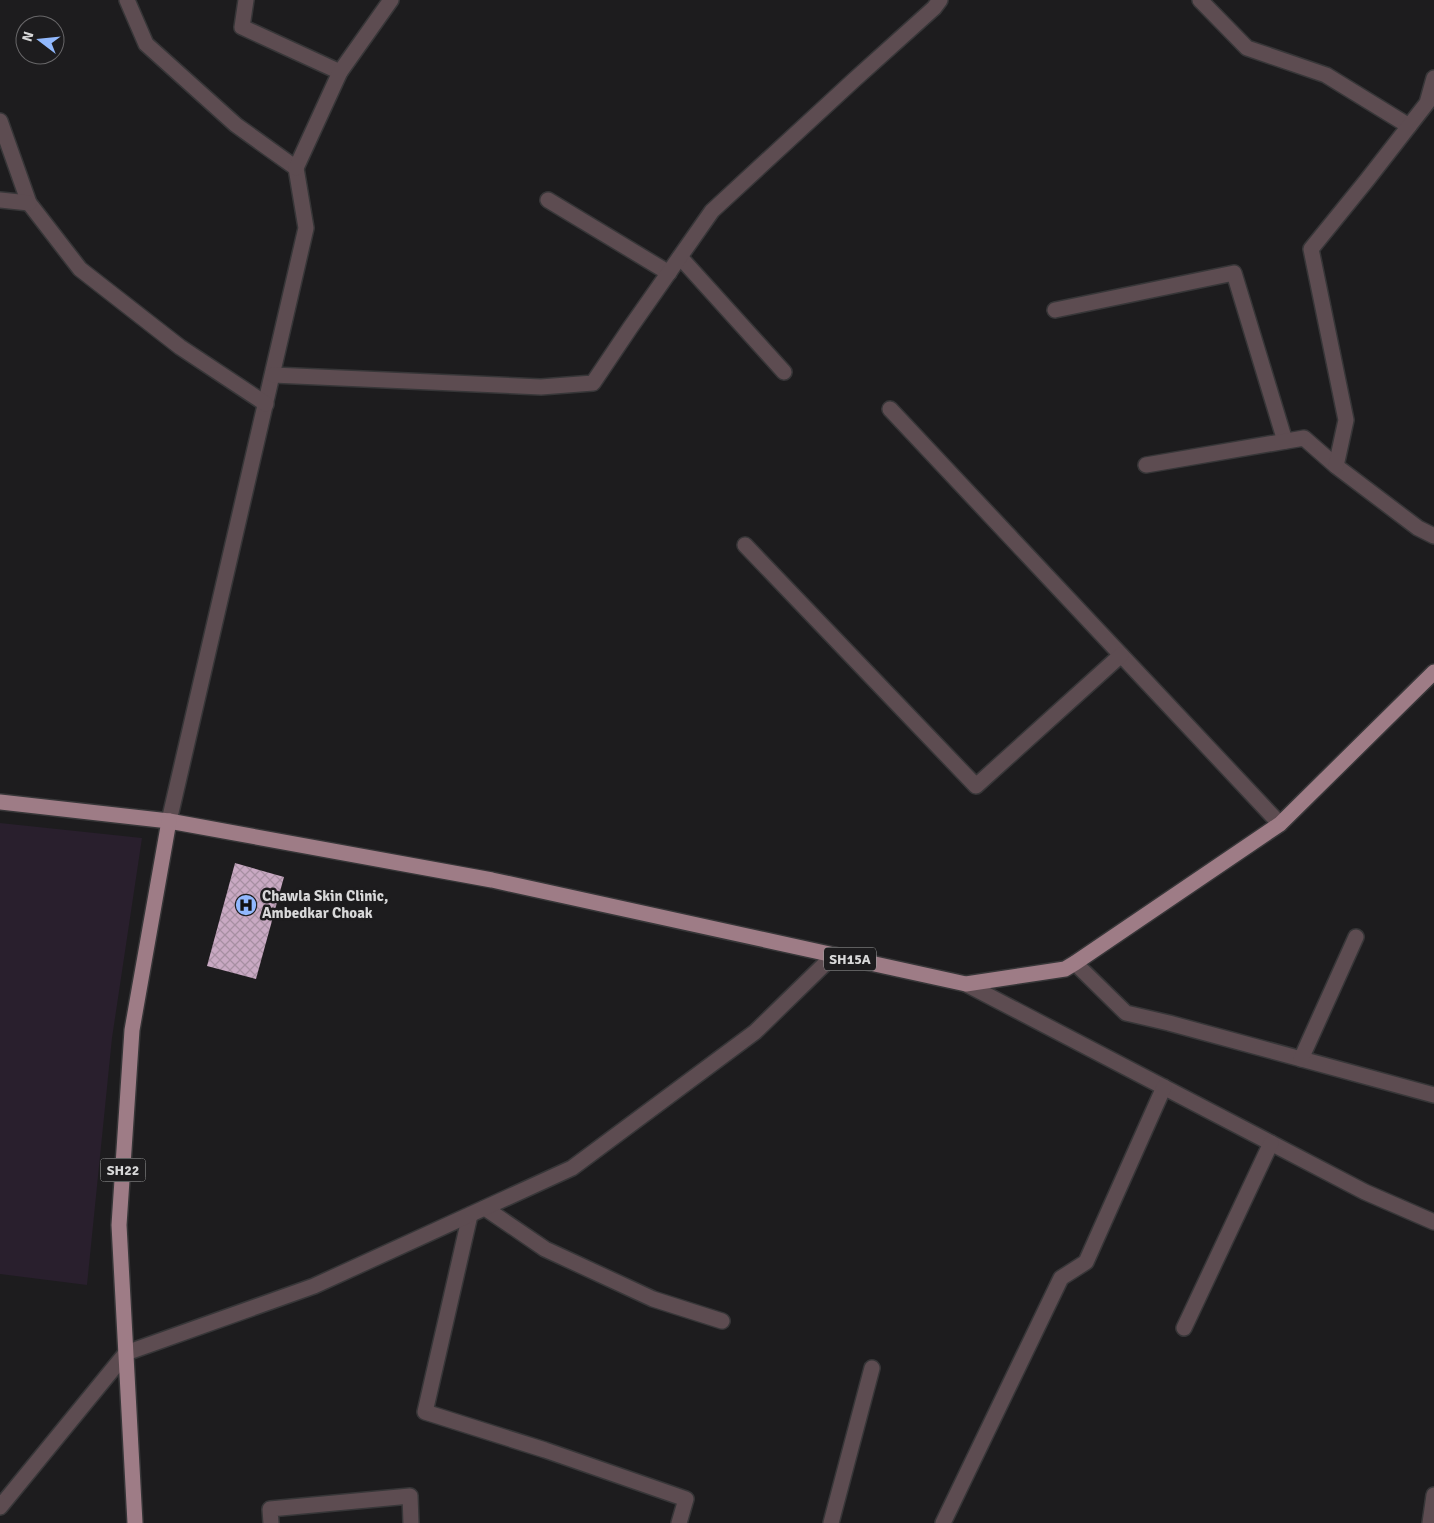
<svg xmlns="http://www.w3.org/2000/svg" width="1434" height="1523" viewBox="0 0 1434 1523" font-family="Signika,sans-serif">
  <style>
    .education { fill: #291f2d }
    .building { fill: url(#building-cross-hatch) }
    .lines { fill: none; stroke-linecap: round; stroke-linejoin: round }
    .minor-casing { stroke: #373638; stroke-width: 18 }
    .major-casing { stroke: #373638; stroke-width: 18 }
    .minor { stroke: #5d4c51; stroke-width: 15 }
    .major { stroke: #9e7c86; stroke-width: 15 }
    .labels { text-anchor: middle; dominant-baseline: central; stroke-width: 5; stroke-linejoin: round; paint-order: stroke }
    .shield { fill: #1d1c1e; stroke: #a0a0a1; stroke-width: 1 }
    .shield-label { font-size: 14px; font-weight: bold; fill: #d8d8d9 }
    .poi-label { font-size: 15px; font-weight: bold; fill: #d8d8d9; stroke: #1d1c1e; text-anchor: start }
  </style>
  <defs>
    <pattern id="building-cross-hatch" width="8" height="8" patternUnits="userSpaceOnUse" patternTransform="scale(1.25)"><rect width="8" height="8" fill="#c9a9c3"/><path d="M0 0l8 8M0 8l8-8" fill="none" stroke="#a78fa2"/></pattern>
  </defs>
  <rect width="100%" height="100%" fill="#1d1c1e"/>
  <polygon class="education" points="0,823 142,838 112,1038 87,1285 0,1274"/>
  <polygon class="building" points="235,863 284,877 256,979 207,966"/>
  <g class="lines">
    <g class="minor-casing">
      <g id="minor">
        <polyline points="127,0 146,44 236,125 296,168 306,228 169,821"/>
        <polyline points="246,0 242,27 340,72"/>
        <polyline points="1200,0 1247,48 1326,75 1409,126"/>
        <polyline points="0,121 29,203 80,269 180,347 266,404"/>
        <polyline points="296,168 340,72 391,0"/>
        <polyline points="0,200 29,203"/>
        <polyline points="548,200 669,273"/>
        <polyline points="680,257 784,372"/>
        <polyline points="1055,310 1234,273 1285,441"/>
        <polyline points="273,375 541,387 593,383 630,328 712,211 854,80 934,8 940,0"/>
        <polyline points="890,409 1280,824"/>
        <polyline points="1146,465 1304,438 1336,466 1418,528 1434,536"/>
        <polyline points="1336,466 1346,420 1311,249 1367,180 1427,103 1434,78"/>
        <polyline points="745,545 976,786 1121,655"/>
        <polyline points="1075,963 1126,1013 1169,1023 1434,1095"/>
        <polyline points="966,984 1365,1192 1434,1222"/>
        <polyline points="1301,1059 1356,937"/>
        <polyline points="485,1208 545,1249 653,1299 722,1321"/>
        <polyline points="470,1215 425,1412 545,1450 686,1499 679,1523"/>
        <polyline points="1184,1328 1271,1143"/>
        <polyline points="0,1507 126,1353 314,1286 572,1168 755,1032 834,955"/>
        <polyline points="271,1523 270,1509 410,1496 411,1523"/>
        <polyline points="831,1523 872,1368"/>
        <polyline points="943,1523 1061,1278 1086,1262 1164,1087"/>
        <polyline points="1430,1523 1434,1495"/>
      </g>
    </g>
    <g class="major-casing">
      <g id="major">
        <polyline points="0,802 169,821 492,880 966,984 1065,969 1075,963 1280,824 1434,672"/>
        <polyline points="135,1523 119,1225 132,1030 169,821"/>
      </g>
    </g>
    <use href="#minor" class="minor"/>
    <use href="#major" class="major"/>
  </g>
  <defs>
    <g id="hospital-disc" transform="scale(1.125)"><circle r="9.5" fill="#91b8fd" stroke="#1d1c1e"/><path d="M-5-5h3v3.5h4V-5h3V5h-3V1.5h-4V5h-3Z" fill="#111"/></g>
  </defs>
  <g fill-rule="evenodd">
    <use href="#hospital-disc" x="246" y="905"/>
  </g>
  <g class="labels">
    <g class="shield">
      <rect x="824" y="947.5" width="52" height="23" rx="4"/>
      <rect x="100.5" y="1158.5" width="45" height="23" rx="4"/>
    </g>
    <g class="shield-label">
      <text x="850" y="959">SH15A</text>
      <text x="123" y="1170">SH22</text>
    </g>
    <g class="poi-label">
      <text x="262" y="896">Chawla Skin Clinic,<tspan x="262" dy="17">Ambedkar Choak</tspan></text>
    </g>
  </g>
  <g transform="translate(40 40) rotate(286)"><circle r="24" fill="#1d1c1e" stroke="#686769"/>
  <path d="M0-4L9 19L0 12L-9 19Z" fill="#91b8fd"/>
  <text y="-8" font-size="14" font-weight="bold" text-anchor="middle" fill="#d8d8d9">N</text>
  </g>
</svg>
